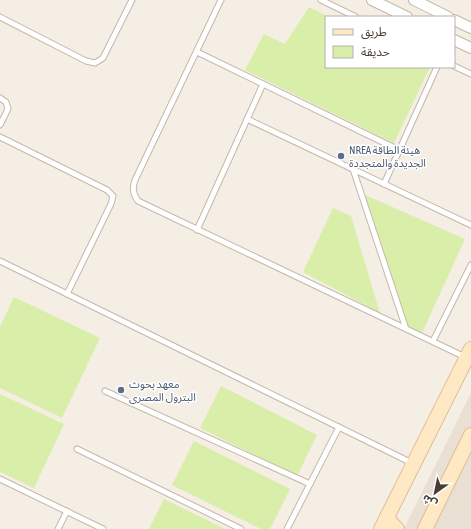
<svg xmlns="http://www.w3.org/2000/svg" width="471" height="529" viewBox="0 0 471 529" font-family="'Asap Condensed','Noto Sans Arabic',sans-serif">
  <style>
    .residential { fill: #e9dfd2 }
    .green { fill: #d8eea9 }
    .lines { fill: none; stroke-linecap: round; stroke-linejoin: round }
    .lane-casing { stroke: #c4b7aa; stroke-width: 7 }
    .street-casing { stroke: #c4b7aa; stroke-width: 12 }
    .secondary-casing { stroke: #ddbf91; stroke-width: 16 }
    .lane { stroke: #fff; stroke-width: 5 }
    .street { stroke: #fff; stroke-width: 10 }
    .secondary { stroke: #ffe9c5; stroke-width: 14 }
    .service-dot { fill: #5c6f8a; stroke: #fff; stroke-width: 1.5 }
    .labels { text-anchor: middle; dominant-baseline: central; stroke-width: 3; stroke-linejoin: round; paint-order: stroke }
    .service-label { font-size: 11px; fill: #4e5e75; stroke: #fff; text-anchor: start }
  </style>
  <rect width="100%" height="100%" fill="#f5eee5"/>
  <polygon class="residential" points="471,393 471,529 404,529"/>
  <g class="green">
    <polygon points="309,7 329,17 326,17 326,67 430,67 394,143 245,70 264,34 285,44"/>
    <polygon points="365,195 465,239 422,333 409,328"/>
    <polygon points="333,208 351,216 380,313 303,272"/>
    <polygon points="14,297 100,338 62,418 0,388 0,327"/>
    <polygon points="221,386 317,435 297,476 200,428"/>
    <polygon points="0,394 64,424 34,488 0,472"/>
    <polygon points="194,441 290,489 270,529 261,529 172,485"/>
    <polygon points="164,499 225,529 149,529"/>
  </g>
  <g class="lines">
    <g class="lane-casing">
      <g id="lane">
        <path d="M 221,0 L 135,180 C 132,189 133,194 138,201 L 465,357"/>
        <polyline points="321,0 356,17"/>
        <polyline points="0,17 86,61 95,63 103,58 132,0"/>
        <polyline points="197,52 399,150"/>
        <polyline points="454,66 471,74"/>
        <polyline points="0,98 6,102 8,109 0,125"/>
        <polyline points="247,119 471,225"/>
        <polyline points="0,137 107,190 113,196 111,204 67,294"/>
        <polyline points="353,169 406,329"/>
        <polyline points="384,184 437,67"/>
        <polyline points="197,230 263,84"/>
        <polyline points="0,261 412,463"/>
        <polyline points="433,341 471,265"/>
        <polyline points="105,391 310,484"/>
        <polyline points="77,449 241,529"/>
        <polyline points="0,479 103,529"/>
        <polyline points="58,529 67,511"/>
        <polyline points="287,529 339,427"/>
      </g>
    </g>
    <g class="street-casing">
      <g id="street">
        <polyline points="372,0 407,17"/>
        <polyline points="414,0 448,17"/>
        <polyline points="454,20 471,28"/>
        <polyline points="454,40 471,48"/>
      </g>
    </g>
    <g class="secondary-casing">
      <g id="secondary">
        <polyline points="387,517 391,523 397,529"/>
        <polyline points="381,529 471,349"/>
        <polyline points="425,529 471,435"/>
      </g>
    </g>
    <use href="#lane" class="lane"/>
    <use href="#street" class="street"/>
    <use href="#secondary" class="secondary"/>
  </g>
  <g class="service-dot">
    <circle cx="341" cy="156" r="4"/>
    <circle cx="121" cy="390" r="4"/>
  </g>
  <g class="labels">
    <g class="service-label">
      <text x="349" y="150">NREA هيئة الطاقة<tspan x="349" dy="13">الجديدة والمتجددة</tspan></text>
      <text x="129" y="384">معهد بحوث<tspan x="129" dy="13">البترول المصرى</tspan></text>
    </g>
  </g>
  <rect x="325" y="16" width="130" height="52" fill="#ffffff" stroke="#b6b1ae"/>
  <rect x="333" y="29" width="20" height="6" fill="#ffe9c5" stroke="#b6b1ae"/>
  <text x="361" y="36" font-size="12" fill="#483d34">طريق</text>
  <rect x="333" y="46" width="20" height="12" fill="#d8eea9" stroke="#b6b1ae"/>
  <text x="361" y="56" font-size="12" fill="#483d34">حديقة</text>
  <g transform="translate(435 493) rotate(213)" stroke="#ffffff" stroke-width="3" paint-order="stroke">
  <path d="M0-3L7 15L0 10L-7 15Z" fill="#483d34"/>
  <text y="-6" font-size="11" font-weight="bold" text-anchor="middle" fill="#483d34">ش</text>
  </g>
</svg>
